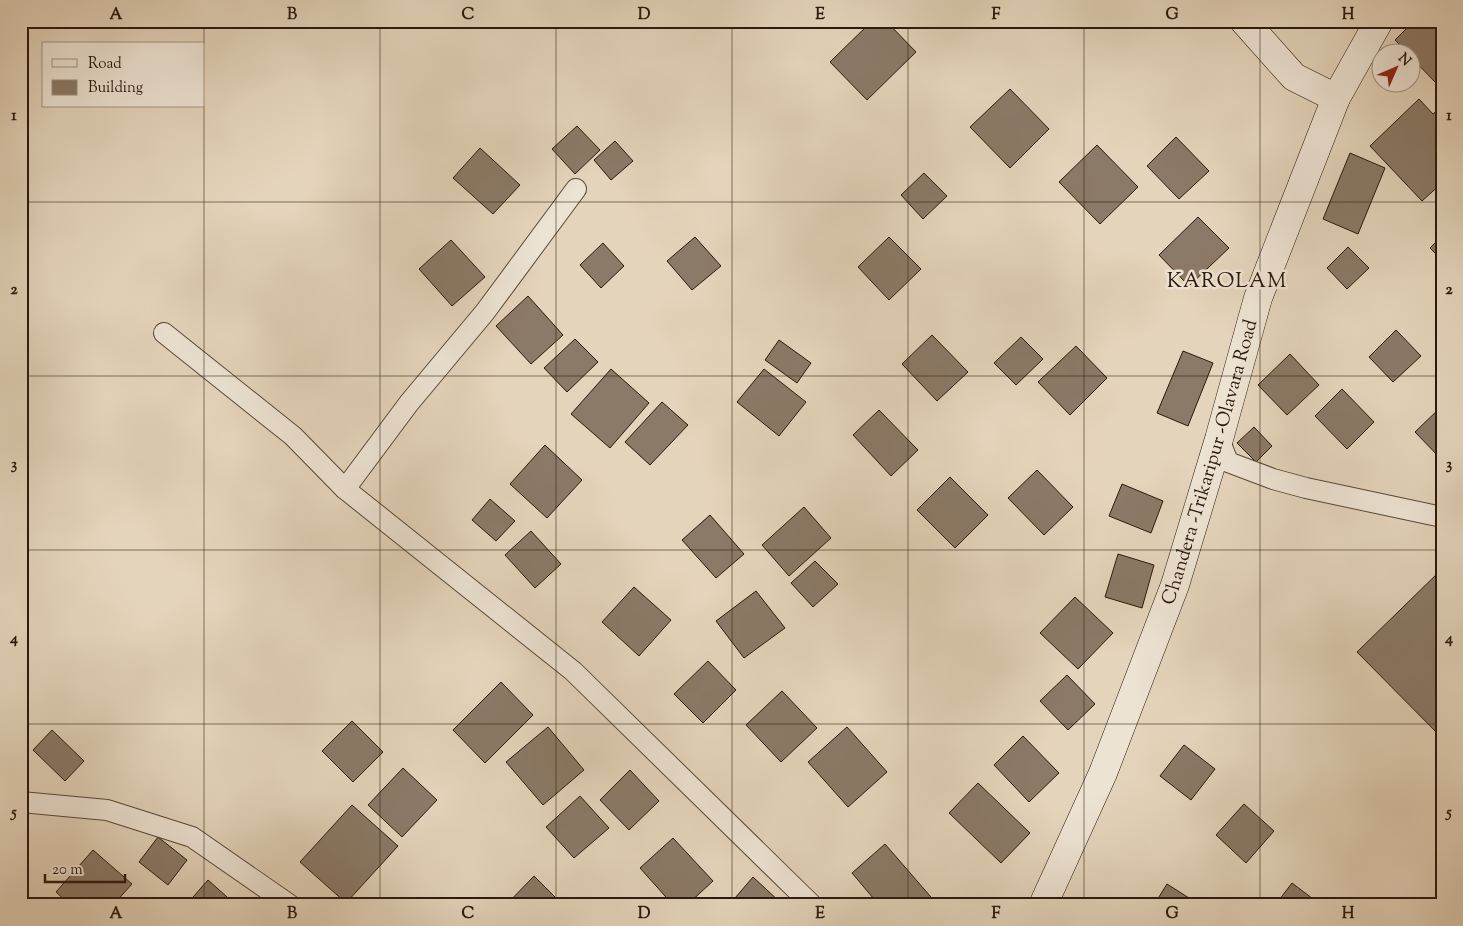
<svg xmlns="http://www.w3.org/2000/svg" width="1463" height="926" viewBox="0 0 1463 926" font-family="'Sorts Mill Goudy',serif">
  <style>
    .building { fill: #8b7a67; stroke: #2a190d }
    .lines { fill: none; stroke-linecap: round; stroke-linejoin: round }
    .minor-casing { stroke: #584838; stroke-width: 22 }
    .secondary-casing { stroke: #2a190d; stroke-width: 29 }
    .minor { stroke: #ede3d3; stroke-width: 20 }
    .secondary { stroke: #ede3d3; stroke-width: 28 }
    .grid { fill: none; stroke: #2a190d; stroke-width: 1; stroke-opacity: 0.55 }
    .labels { text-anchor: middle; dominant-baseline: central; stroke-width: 5; stroke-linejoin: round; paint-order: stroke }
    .street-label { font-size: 19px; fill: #2a190d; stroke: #ede3d3 }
    .quarter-label { font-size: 21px; letter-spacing: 1px; fill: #2a190d; stroke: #ede3d3 }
    .neatline { fill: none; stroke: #2a190d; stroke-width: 2 }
    .grid-label { font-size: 16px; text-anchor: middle; font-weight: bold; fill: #2a190d }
  </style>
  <rect width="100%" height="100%" fill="#e4d4bb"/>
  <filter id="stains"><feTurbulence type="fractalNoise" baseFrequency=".004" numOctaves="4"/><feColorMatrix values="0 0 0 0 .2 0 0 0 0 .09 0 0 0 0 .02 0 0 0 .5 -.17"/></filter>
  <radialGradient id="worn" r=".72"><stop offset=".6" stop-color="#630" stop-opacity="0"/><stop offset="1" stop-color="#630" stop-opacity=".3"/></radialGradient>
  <g class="building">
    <polygon points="872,21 886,21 916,52 867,100 830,62"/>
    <polygon points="943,21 957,21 950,28"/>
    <polygon points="1414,21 1431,21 1442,32 1442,75 1435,82 1410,56 1410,52 1407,52 1395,40"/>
    <polygon points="1010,89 1049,129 1010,168 970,127"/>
    <polygon points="1419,99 1433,114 1442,106 1442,183 1422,201 1370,146"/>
    <polygon points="577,126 600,150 575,174 552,149"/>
    <polygon points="1176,137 1209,171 1179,199 1147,166"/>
    <polygon points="615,141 633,161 611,180 594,160"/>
    <polygon points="1097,145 1138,187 1100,224 1059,182"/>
    <polygon points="480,148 520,185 493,214 453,178"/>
    <polygon points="1350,153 1385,168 1358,234 1323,219"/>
    <polygon points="924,173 947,196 923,219 901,195"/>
    <polygon points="1198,217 1229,248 1189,286 1159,255"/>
    <polygon points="1442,236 1442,260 1430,248"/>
    <polygon points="695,237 721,266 692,290 667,261"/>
    <polygon points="889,237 921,269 889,300 858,267"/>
    <polygon points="451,240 485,277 452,306 419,269"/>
    <polygon points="603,243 624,266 601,288 580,265"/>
    <polygon points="1348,247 1369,268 1347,289 1327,268"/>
    <polygon points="528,296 563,335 531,364 496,326"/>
    <polygon points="1396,330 1421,356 1393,382 1369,357"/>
    <polygon points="932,335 968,372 937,401 902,364"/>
    <polygon points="1021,337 1043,359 1016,385 994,363"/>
    <polygon points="575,339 598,362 567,392 544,368"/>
    <polygon points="779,340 811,363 797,383 765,360"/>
    <polygon points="1076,346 1107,378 1070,415 1038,382"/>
    <polygon points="1183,351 1213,363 1188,426 1157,413"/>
    <polygon points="1290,354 1319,385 1287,415 1258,385"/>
    <polygon points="611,369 649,403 610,448 571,414"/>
    <polygon points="764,369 806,402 779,436 737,402"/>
    <polygon points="1342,389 1374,422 1347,449 1315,416"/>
    <polygon points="662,402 688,425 650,465 625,442"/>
    <polygon points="1442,406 1442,460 1415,432"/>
    <polygon points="879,410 918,450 891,476 853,435"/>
    <polygon points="1254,427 1272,446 1256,462 1237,443"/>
    <polygon points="545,445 582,480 547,518 510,484"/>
    <polygon points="1037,470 1073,507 1044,535 1008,498"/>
    <polygon points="950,477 988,515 955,548 917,510"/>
    <polygon points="1122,484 1163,501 1151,533 1109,516"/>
    <polygon points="490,499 515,521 496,541 472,520"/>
    <polygon points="804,507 831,538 789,576 762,545"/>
    <polygon points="710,515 744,554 716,578 682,540"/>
    <polygon points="531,531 561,564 535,588 505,555"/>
    <polygon points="1118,554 1154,565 1142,608 1105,597"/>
    <polygon points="815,561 838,584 813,607 791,583"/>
    <polygon points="1442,569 1442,738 1357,652"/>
    <polygon points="634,587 671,620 639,656 602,622"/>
    <polygon points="756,591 785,628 744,658 716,621"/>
    <polygon points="1075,597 1113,633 1078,669 1040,633"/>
    <polygon points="708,661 736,690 703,723 674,694"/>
    <polygon points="1067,675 1095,704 1068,730 1040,701"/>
    <polygon points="501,682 533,715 485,763 453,730"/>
    <polygon points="782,691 817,728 781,762 746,725"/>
    <polygon points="21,720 29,727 21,736"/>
    <polygon points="352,721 383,752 353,782 322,751"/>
    <polygon points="548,727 584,770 543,805 506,762"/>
    <polygon points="847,727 887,772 848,807 808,762"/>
    <polygon points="52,730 84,761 65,781 33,750"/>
    <polygon points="1023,736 1059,773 1029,802 994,765"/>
    <polygon points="1184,745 1215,769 1191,800 1160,776"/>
    <polygon points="403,768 437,800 402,837 368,805"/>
    <polygon points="630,770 659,801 629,830 600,800"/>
    <polygon points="978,783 1030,833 1001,863 949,813"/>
    <polygon points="580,796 609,828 574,858 546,827"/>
    <polygon points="1244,804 1274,831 1246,863 1216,835"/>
    <polygon points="352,805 398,846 346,903 300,862"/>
    <polygon points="158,837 187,860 168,885 139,862"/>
    <polygon points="673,838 713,881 687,905 673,905 640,868"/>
    <polygon points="885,844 937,904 879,905 852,873"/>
    <polygon points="93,850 132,884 113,905 70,905 56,892"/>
    <polygon points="534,876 559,901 556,905 506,905"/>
    <polygon points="753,877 781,903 780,905 729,905"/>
    <polygon points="208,880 236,905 186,905"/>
    <polygon points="1292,883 1321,905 1278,905 1276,904"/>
    <polygon points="1167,884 1200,905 1154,905"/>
  </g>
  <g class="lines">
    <g class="minor-casing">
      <g id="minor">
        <polyline points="164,333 293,436 345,489 573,671 812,905"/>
        <polyline points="1219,439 1228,462 1273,479 1306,488 1442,517"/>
        <polyline points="345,489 409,403 485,312 576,189"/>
        <polyline points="21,802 107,810 192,837 290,905"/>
      </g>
    </g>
    <g class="secondary-casing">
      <g id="secondary">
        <polyline points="1244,21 1294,77 1336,98"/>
        <path id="s1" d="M 1043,905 L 1103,773 L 1175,585 L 1219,439 L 1258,298 L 1336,98 L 1379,21"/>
      </g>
    </g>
    <use href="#minor" class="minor"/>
    <use href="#secondary" class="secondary"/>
  </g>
  <path class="grid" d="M 204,21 L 204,44M 380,21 L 380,905M 556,21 L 556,905M 732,21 L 732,905M 908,21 L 908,905M 1084,21 L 1084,905M 1260,21 L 1260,905M 204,106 L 204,905M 21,202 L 1442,202M 21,376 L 1442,376M 21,550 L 1442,550M 21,724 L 1442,724"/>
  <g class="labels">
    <g class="street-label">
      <text stroke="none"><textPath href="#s1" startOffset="474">Chandera -Trikaripur -Olavara Road</textPath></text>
    </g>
    <g class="quarter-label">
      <text x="1227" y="282">KAROLAM</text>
    </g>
  </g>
  <rect width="1463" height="926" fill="none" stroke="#e4d4bb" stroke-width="55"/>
  <rect x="42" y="42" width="162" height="65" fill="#ede3d3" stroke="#9f9284"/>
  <rect x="52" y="59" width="25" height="8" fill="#ede3d3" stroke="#9f9284"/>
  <text x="88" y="68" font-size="15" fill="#2a190d">Road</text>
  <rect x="52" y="80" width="25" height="15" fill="#8b7a67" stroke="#9f9284"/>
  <text x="88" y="92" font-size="15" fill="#2a190d">Building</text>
  <g transform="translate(1396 68) rotate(45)"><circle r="24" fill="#ede3d3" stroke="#9f9284"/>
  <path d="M0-4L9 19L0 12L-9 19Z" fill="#8f2418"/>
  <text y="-8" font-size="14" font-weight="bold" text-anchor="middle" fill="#2a190d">N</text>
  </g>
  <path d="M45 874v8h80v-8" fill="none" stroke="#2a190d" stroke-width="2.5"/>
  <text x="52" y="874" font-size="15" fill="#2a190d" stroke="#ede3d3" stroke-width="4" paint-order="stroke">20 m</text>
  <rect x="28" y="28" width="1408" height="870" class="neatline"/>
  <g class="grid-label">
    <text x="116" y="19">A</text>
    <text x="292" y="19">B</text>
    <text x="468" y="19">C</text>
    <text x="644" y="19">D</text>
    <text x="820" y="19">E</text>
    <text x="996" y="19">F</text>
    <text x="1172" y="19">G</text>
    <text x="1348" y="19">H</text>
    <text x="14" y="120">1</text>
    <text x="1449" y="120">1</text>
    <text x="14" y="294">2</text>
    <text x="1449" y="294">2</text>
    <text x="14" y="469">3</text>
    <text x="1449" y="469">3</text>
    <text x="14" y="643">4</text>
    <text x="1449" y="643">4</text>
    <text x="14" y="817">5</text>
    <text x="1449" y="817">5</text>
    <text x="116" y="918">A</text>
    <text x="292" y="918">B</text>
    <text x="468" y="918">C</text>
    <text x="644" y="918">D</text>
    <text x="820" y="918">E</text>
    <text x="996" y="918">F</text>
    <text x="1172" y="918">G</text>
    <text x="1348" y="918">H</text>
  </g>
  <rect width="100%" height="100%" filter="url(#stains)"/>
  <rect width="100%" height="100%" fill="url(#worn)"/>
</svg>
